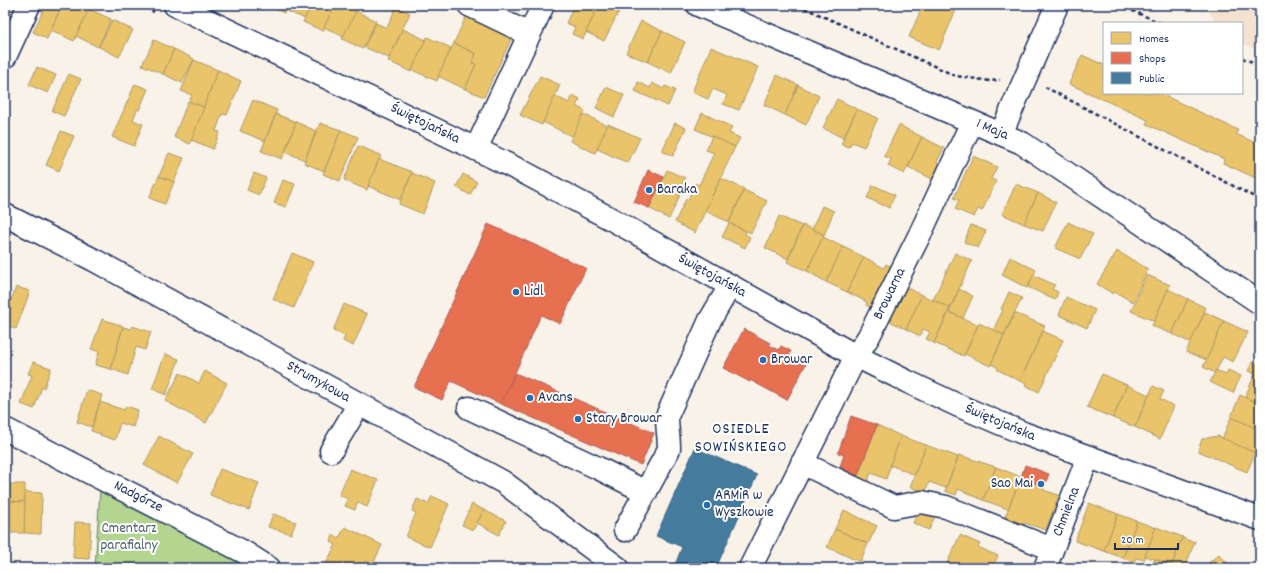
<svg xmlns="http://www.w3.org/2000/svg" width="1265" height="573" viewBox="0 0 1265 573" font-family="Dekko,sans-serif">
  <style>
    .built { fill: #f2e2cf }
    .green { fill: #b3d58f; stroke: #678276 }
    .homes { fill: #e9c46a; stroke: #ab9766 }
    .shops { fill: #e76f51; stroke: #aa5c55 }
    .public { fill: #457b9d; stroke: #38648a }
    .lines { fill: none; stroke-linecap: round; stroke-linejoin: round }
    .minor-casing { stroke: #1b2f5e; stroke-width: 25 }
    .path { stroke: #1b2f5e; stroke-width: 2.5; stroke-dasharray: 4 3; stroke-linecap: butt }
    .minor { stroke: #fff; stroke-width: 22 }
    .poi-dot { fill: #1f6fb2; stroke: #fff; stroke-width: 1.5 }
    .labels { text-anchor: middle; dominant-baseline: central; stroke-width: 4; stroke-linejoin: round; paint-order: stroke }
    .street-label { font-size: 15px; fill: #1b2f5e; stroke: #fff }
    .poi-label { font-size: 15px; fill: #1b2f5e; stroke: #fff; text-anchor: start }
    .park-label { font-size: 15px; fill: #49616d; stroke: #fff }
    .neighbourhood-label { font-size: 16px; letter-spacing: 1px; fill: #1b2f5e; stroke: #fff }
  </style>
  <rect width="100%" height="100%" fill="#f9f2e9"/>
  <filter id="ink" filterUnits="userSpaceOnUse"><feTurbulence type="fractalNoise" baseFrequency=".025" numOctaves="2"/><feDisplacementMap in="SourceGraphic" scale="8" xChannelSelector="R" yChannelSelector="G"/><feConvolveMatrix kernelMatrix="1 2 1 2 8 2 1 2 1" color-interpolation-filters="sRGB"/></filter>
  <g filter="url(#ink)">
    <polygon class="built" points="1206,5 1260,5 1260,51 1242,43 1242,23 1216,23"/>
    <polygon class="green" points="100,489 252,568 95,568"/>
    <g class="homes">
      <polygon points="46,5 62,5 47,39 33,32"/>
      <polygon points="62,5 73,5 88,12 74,41 51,30"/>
      <polygon points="266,5 288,5 284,13"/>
      <polygon points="288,5 311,5 305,19 285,10"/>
      <polygon points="311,5 335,5 323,31 303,22"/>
      <polygon points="335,5 359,5 344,37 324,27"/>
      <polygon points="574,5 599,5 583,39 572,34 575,27 566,23"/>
      <polygon points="599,5 607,5 619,11 604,41 586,32"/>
      <polygon points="923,5 958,5 939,50 909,37"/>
      <polygon points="396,7 410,13 389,58 364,47 376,23 387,28"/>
      <polygon points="89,9 111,19 98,47 76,36"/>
      <polygon points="356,11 376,21 363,49 342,39"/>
      <polygon points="468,12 512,37 484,97 465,89 476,64 472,63 476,54 454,43"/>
      <polygon points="112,20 133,30 119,57 99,47"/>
      <polygon points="641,21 662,31 648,62 626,53"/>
      <polygon points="403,29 426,40 411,72 388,61"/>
      <polygon points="662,31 685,42 671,73 648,62"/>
      <polygon points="427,37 451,48 437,81 412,70"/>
      <polygon points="154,40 174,49 163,74 142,65"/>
      <polygon points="454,43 476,54 472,63 476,64 465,89 438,76"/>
      <polygon points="711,47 758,67 739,110 723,104 727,95 713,89 708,99 692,92"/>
      <polygon points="174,49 194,59 182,83 163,74"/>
      <polygon points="1082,55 1104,65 1104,93 1159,93 1238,130 1236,134 1260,145 1260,180 1223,163 1224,159 1146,124 1148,120 1069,84"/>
      <polygon points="194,60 218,70 204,107 189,102 192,95 181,91"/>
      <polygon points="37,67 56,75 48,93 29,85"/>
      <polygon points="218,70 241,81 227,115 222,114 216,131 220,132 213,149 191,140"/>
      <polygon points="69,74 81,79 64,116 52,111"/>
      <polygon points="777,75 798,85 785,115 764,105"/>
      <polygon points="540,76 560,85 542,125 520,115"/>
      <polygon points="638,82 650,88 652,83 664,89 665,86 675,90 668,106 635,91"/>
      <polygon points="135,84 148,89 139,110 137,110 133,120 143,124 134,146 112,137"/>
      <polygon points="798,85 819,96 806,125 785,115"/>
      <polygon points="606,87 624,95 614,117 596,108"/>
      <polygon points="573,95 580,99 576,106 585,111 573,137 543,122 555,96 569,103"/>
      <polygon points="837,99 857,109 843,138 823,128"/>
      <polygon points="253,100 277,110 265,141 240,131"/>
      <polygon points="188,101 204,107 190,144 174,137"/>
      <polygon points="857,109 878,118 864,147 852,142 849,147 841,144"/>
      <polygon points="702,113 732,127 729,133 740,138 735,147 695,129"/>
      <polygon points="276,114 296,122 282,159 261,151"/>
      <polygon points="583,114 608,126 595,153 570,141"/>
      <polygon points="296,122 316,131 305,160 285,152"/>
      <polygon points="320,123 341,130 324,171 304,163"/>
      <polygon points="675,123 686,128 673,156 662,151"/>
      <polygon points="608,124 640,138 628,163 597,149"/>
      <polygon points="899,125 922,137 904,174 888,166 891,159 884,156"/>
      <polygon points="341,130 358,137 340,181 323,174"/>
      <polygon points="61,131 74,136 59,171 46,165"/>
      <polygon points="712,136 735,147 695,233 675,222 686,199 688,200 695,183 699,185 714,153 706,150"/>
      <polygon points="922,137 944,148 937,162 943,164 936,181 908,167"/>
      <polygon points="358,146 381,155 367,190 344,180"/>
      <polygon points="169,153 184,158 174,182 159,176"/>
      <polygon points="973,156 997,167 991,179 996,181 982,211 978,209 974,217 955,209 959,200 954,198"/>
      <polygon points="379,159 412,172 401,200 368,186"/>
      <polygon points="667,170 685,178 678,194 680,195 669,219 649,208"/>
      <polygon points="254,173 266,178 259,195 247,190"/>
      <polygon points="412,173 435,183 423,214 399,204"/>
      <polygon points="463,174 477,182 470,195 456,187"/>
      <polygon points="159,176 174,182 165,204 149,198"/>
      <polygon points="721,178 744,189 729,222 705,211"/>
      <polygon points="283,180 295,184 286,207 274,203"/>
      <polygon points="1016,184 1038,193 1024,224 1002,214"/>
      <polygon points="873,185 895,195 889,208 867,198"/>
      <polygon points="744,190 767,201 751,233 729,223"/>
      <polygon points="1038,193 1056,202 1043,231 1024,224"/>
      <polygon points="822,206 834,211 824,235 812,229"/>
      <polygon points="779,216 802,226 788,259 765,248"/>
      <polygon points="1068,222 1093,234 1080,259 1055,248"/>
      <polygon points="729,223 746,231 745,234 750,237 745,248 722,237"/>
      <polygon points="803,225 824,235 807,271 787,262"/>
      <polygon points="971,225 986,231 978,248 964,242"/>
      <polygon points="823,237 843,247 826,282 807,271"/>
      <polygon points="843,247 864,257 847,292 826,282"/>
      <polygon points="1117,251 1148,269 1133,302 1115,292 1113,294 1097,284"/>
      <polygon points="292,253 313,262 294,308 273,299"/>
      <polygon points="955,253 972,261 950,308 933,300"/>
      <polygon points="864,257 884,268 886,264 896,269 875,310 866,305 867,302 847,292"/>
      <polygon points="1010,257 1036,270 1027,288 1002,275"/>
      <polygon points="1033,275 1055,285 1052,289 1058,292 1055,300 1028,287"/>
      <polygon points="1147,275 1170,285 1154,321 1131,311"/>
      <polygon points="901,285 922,295 906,329 885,319"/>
      <polygon points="16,287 30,291 16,329 5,325 5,316"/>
      <polygon points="959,289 973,296 963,318 949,312"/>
      <polygon points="1168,289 1188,299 1172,334 1152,326"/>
      <polygon points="1009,292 1022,298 1004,335 993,330 1003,310 1001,309"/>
      <polygon points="922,295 950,308 934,343 926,339 930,332 923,329 920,336 906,329"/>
      <polygon points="1066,297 1095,310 1087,328 1059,315"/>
      <polygon points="1188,299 1206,308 1191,343 1172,334"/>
      <polygon points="344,304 367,314 353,346 343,341 345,336 333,331"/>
      <polygon points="949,312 978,325 964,356 934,343"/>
      <polygon points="1205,312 1224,321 1207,360 1186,352"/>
      <polygon points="1015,313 1045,326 1020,381 998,370 997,367 991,364"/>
      <polygon points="102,319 123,326 111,369 95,365 99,352 91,349"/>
      <polygon points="1224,321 1248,332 1233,362 1223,357 1215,373 1203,367"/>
      <polygon points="979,323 1004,335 990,366 965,354"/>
      <polygon points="132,326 151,332 145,350 136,347 128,375 111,369 123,327 131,329"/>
      <polygon points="1043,331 1063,340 1039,392 1025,385 1026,383 1020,381"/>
      <polygon points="165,354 179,359 166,395 152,389"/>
      <polygon points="1260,361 1260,404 1245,397 1255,374 1248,371 1252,362 1258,365"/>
      <polygon points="33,362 51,368 44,388 42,387 34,409 21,404 32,375 28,374"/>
      <polygon points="1216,370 1226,375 1228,370 1241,376 1233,393 1210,382"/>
      <polygon points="205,371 227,383 206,423 165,401 180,373 199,383"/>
      <polygon points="1102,374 1127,385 1113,418 1087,407"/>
      <polygon points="1127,385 1149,395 1135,427 1113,418"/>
      <polygon points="1153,386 1164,391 1160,399 1174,406 1160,439 1135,427"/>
      <polygon points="87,390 102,395 92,427 77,422"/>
      <polygon points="1240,395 1260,404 1260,430 1231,417"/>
      <polygon points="100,402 124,410 126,406 138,410 133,427 120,423 115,440 100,435 101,434 91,431"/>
      <polygon points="1231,417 1260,430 1260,441 1255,453 1222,439"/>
      <polygon points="877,425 901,436 886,479 871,473 866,485 856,480"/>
      <polygon points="159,436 193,454 177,483 144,465"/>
      <polygon points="901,436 926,445 915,475 890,465"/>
      <polygon points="1218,436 1255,453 1247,472 1198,451 1202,439"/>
      <polygon points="926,445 958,457 946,488 929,482 925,492 910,487"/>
      <polygon points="959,455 996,467 983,500 958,489 956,495 945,491"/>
      <polygon points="996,467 1021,477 1008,509 983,500"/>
      <polygon points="220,469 259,483 249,510 210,495"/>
      <polygon points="350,469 378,480 367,507 357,502 355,510 345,506 348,499 339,495"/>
      <polygon points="1021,477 1044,487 1043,490 1059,495 1046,530 1025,523 1023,529 1003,522"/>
      <polygon points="5,484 25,484 25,502 5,501"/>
      <polygon points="25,492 42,493 41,534 24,533"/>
      <polygon points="432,496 449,504 430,547 406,537 416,513 412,511 417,499 428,504"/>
      <polygon points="9,501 25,502 24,533 8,533"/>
      <polygon points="1089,503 1118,514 1104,551 1075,541"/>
      <polygon points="472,504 484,510 473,530 462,525"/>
      <polygon points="920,507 936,514 929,530 913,523"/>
      <polygon points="484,510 506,521 499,535 477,523"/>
      <polygon points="844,510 877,526 868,544 835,529"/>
      <polygon points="273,514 296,522 291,534 268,527"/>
      <polygon points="1118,514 1137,521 1123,558 1104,551"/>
      <polygon points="1137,521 1156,528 1144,560 1136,558 1134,562 1123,558"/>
      <polygon points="75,522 91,523 89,559 73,558"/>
      <polygon points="345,527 382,545 373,564 366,561 362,568 323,568 336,545 331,542 333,535 339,538"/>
      <polygon points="1156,527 1183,537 1172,565 1145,556"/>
      <polygon points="835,529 868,544 860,562 827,547"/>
      <polygon points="960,535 980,544 978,547 998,556 992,568 945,568"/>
      <polygon points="1182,538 1193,542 1194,541 1195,541 1185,568 1171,568"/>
      <polygon points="1219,554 1232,568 1203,568"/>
      <polygon points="1155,559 1172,565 1171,568 1151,568"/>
    </g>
    <g class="shops">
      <polygon points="648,170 664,177 649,208 634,202"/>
      <polygon points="488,224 586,268 560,324 541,315 501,404 451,381 442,400 414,387"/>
      <polygon points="744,329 770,343 769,345 779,350 781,346 791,351 789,355 806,364 787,400 750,380 750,382 723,368"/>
      <polygon points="515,373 654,433 641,465 501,404"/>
      <polygon points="851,416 877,425 856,480 838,472 844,455 838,453"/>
      <polygon points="1025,465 1049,474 1044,487 1021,477"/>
    </g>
    <polygon class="public" points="695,448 757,475 716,568 682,568 675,565 682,547 656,536"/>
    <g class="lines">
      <g class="minor-casing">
        <g id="minor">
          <polyline points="175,5 476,149 527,174 613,220 856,356 906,381 957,405 1023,433 1260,519"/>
          <polyline points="469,5 529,34"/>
          <polyline points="698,5 1022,143 1260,303"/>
          <polyline points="5,57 29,5"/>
          <polyline points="1001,134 1057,5"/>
          <polyline points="476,149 543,5"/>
          <polyline points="5,215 94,260 503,482 618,568"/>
          <polyline points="469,408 598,468 646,492"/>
          <polyline points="5,429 244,552 269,568"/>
          <polyline points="331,451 359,404"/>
          <polyline points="802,463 894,507 922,502 946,507 1052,549"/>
          <path d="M 625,530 L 669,449 C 669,437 667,428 667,416 L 710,320 L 730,286"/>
          <polyline points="750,568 856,356 869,336 921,232 972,122"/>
          <polyline points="1045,568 1088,457"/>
        </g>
      </g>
      <g class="path">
        <polyline points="139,5 154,12"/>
        <polyline points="798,5 956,76 990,81 1000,80"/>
        <polyline points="1119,5 1161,23"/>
        <polyline points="1242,58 1260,65"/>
        <polyline points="1045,87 1260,200"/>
        <polyline points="5,88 9,78"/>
      </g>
      <use href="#minor" class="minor"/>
    </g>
  </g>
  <g class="poi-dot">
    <circle cx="649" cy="190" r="4"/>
    <circle cx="516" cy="292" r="4"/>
    <circle cx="763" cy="360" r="4"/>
    <circle cx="530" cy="398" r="4"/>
    <circle cx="578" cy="419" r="4"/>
    <circle cx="1041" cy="484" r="4"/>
    <circle cx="707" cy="505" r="4"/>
  </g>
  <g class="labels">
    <g class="street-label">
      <text transform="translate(425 124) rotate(26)">Świętojańska</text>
      <text transform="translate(992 130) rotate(23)">1 Maja</text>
      <text transform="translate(712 276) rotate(29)">Świętojańska</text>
      <text transform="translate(890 294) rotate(-64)">Browarna</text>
      <text transform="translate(318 382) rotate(29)">Strumykowa</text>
      <text transform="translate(1000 423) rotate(23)">Świętojańska</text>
      <text transform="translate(138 497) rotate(27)">Nadgórze</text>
      <text transform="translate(1067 512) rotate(-69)">Chmielna</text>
    </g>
    <g class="poi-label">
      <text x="657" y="190">Baraka</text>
      <text x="524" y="292">Lidl</text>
      <text x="771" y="360">Browar</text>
      <text x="538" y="398">Avans</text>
      <text x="586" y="419">Stary Browar</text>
      <text x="1033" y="484" text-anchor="end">Sao Mai</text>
      <text x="715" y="496">ARMiR w<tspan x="715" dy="17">Wyszkowie</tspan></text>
    </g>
    <g class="park-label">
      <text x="129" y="529">Cmentarz<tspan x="129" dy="17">parafialny</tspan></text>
    </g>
    <g class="neighbourhood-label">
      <text x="741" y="429">OSIEDLE<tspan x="741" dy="18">SOWIŃSKIEGO</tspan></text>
    </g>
  </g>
  <rect width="1265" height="573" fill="none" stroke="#fff" stroke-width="20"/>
  <rect x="10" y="10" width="1245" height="553" fill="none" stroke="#1b2f5e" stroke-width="1.5" filter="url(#ink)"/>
  <rect x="1103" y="22" width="140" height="72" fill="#ffffff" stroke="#a4acbf"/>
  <rect x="1111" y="32" width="20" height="12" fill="#e9c46a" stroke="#a4acbf"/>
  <text x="1139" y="42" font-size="12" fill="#1b2f5e">Homes</text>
  <rect x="1111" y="52" width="20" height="12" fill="#e76f51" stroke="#a4acbf"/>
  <text x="1139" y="62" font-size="12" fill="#1b2f5e">Shops</text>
  <rect x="1111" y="72" width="20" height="12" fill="#457b9d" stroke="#a4acbf"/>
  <text x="1139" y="82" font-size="12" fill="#1b2f5e">Public</text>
  <path d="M1115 543v6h63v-6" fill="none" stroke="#1b2f5e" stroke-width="2"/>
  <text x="1121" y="543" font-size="12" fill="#1b2f5e" stroke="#ffffff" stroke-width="3" paint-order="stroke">20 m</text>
</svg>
